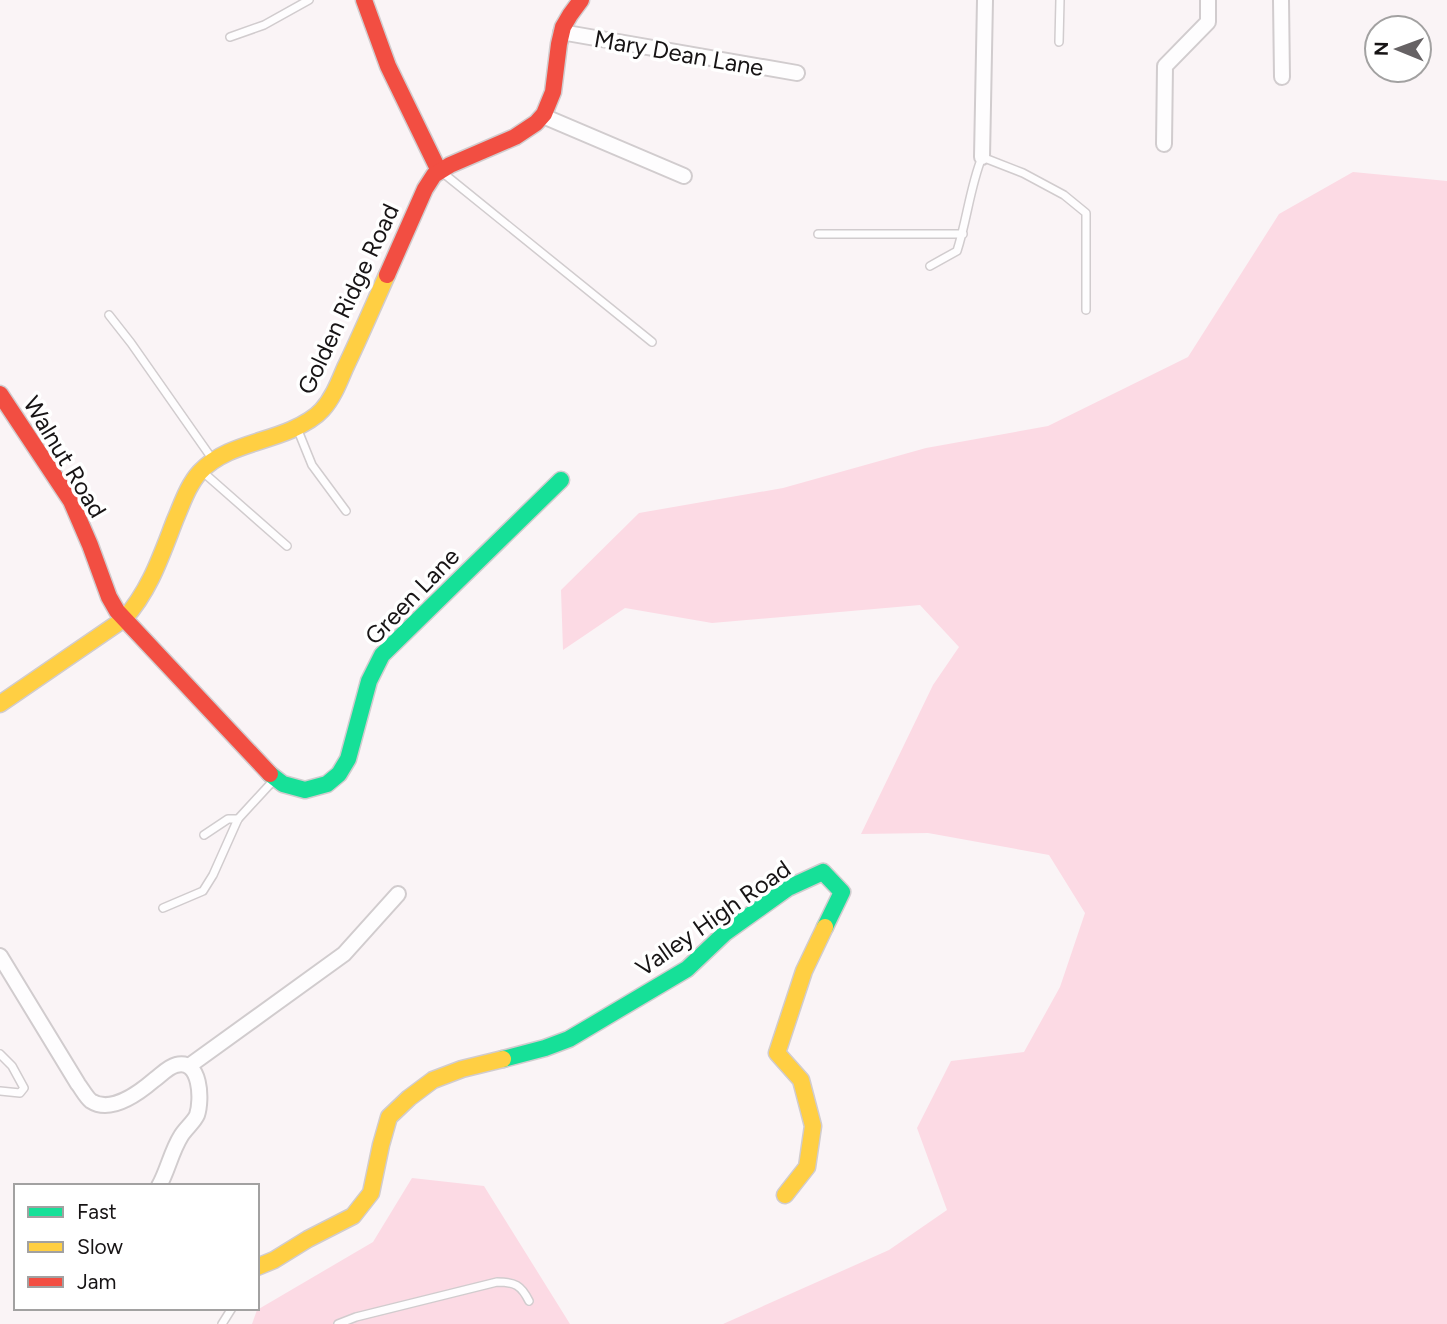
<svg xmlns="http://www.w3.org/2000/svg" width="1447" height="1324" viewBox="0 0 1447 1324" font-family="Figtree,sans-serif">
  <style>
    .green { fill: #fcdae4 }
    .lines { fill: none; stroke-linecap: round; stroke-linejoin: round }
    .lane-casing { stroke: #d1ccce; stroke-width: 10 }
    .street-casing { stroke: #d1ccce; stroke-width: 18 }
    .fast-casing { stroke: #d1ccce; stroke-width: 19 }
    .slow-casing { stroke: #d1ccce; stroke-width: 19 }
    .jam-casing { stroke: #d1ccce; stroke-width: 19 }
    .lane { stroke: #fefdfe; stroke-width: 7 }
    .street { stroke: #fefdfe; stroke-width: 14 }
    .fast { stroke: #16e098; stroke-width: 16 }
    .slow { stroke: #ffcf43; stroke-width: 16 }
    .jam { stroke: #f24e42; stroke-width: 16 }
    .labels { text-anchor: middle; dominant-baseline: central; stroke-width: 7; stroke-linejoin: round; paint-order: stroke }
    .street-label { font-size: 24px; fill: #171415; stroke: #fff }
  </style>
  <rect width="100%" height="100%" fill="#faf4f6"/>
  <g class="green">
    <polygon points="1353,172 1447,181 1447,1324 723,1324 889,1250 947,1210 917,1128 951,1061 1024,1052 1060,987 1085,913 1049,855 928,833 861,834 933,685 959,647 920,605 712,623 625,608 563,650 561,590 639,513 783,488 926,448 1048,426 1188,357 1279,214"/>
    <polygon points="412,1178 484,1186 570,1324 252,1324 257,1310 373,1242"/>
  </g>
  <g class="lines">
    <g class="lane-casing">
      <g id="lane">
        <polyline points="230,37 264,25 309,0"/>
        <polyline points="1059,42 1060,0"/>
        <polyline points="443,173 652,342"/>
        <polyline points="818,234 963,234"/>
        <path d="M 930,266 L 957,251 C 967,220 970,187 982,157 L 1023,173 L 1064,195 L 1086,213 L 1086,310"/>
        <polyline points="109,315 131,343 213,460"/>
        <polyline points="297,428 312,465 346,511"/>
        <polyline points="204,473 287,546"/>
        <polyline points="204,835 228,819 238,819"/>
        <polyline points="163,908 203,891 213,875 238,819 273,781"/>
        <polyline points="0,1054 12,1066 24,1088 20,1093 0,1091"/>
        <polyline points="222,1324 232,1308"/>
        <path d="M 338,1324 L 356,1317 L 497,1282 C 515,1282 521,1285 529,1301"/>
      </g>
    </g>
    <g class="street-casing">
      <g id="street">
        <polyline points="1281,0 1282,77"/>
        <polyline points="561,32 797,73"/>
        <polyline points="543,116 684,176"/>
        <polyline points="1164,144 1165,66 1208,22 1208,0"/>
        <polyline points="982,157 985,0"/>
        <path d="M 0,956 L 78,1084 C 82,1089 86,1097 91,1101 C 111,1114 140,1092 154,1080 C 161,1075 168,1067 176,1065 C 201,1058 202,1100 197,1115 C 194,1122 185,1129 181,1136 C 171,1152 168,1170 159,1186"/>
        <polyline points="189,1066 344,954 398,894"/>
      </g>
    </g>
    <g class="fast-casing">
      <g id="fast">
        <polyline points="270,774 283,784 305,790 327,784 339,774 348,759 369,681 382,655 561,480"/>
        <polyline points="503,1059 545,1048 569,1039 687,969 725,933 788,888 823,872 842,892 825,927"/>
      </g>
    </g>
    <g class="slow-casing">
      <g id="slow">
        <path d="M 0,704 L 124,619 C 150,590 161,556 175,520 C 182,504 188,485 200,472 C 223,447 261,443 291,430 C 302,425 314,419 322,410 C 333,398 339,382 345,368 C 360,337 373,306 387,275"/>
        <polyline points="785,1195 807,1167 813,1126 801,1080 777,1053 804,971 825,927"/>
        <polyline points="257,1267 274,1260 308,1239 353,1216 371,1193 381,1145 389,1117 409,1098 433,1080 462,1069 503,1059"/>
      </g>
    </g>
    <g class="jam-casing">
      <g id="jam">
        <polyline points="364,0 388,66 439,171"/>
        <polyline points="387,275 425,189 434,175 450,165 515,137 536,123 544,114 553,92 559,44 563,27 570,15 581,0"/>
        <polyline points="0,394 71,501 90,545 109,597 117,611 270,774"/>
      </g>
    </g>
    <use href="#lane" class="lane"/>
    <use href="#street" class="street"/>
    <use href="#fast" class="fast"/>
    <use href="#slow" class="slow"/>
    <use href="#jam" class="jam"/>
  </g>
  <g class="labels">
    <g class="street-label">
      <text transform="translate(679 53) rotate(10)">Mary Dean Lane</text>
      <text transform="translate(348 299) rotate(-65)">Golden Ridge Road</text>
      <text transform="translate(65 457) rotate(59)">Walnut Road</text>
      <text transform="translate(412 596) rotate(-46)">Green Lane</text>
      <text transform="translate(713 918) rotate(-35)">Valley High Road</text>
    </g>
  </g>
  <rect x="14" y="1184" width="245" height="126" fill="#ffffff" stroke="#a2a1a1" stroke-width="2"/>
  <rect x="28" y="1207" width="35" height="10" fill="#16e098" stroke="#a2a1a1" stroke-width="2"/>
  <text x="77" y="1219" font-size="21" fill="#171415">Fast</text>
  <rect x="28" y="1242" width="35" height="10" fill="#ffcf43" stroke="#a2a1a1" stroke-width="2"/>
  <text x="77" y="1254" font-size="21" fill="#171415">Slow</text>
  <rect x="28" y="1277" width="35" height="10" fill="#f24e42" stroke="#a2a1a1" stroke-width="2"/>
  <text x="77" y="1289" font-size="21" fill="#171415">Jam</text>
  <g transform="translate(1398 49) rotate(271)"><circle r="33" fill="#ffffff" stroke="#a2a1a1" stroke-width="2"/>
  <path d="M0-5L12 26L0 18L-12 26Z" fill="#666264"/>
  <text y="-10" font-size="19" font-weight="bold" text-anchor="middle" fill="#171415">N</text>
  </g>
</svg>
